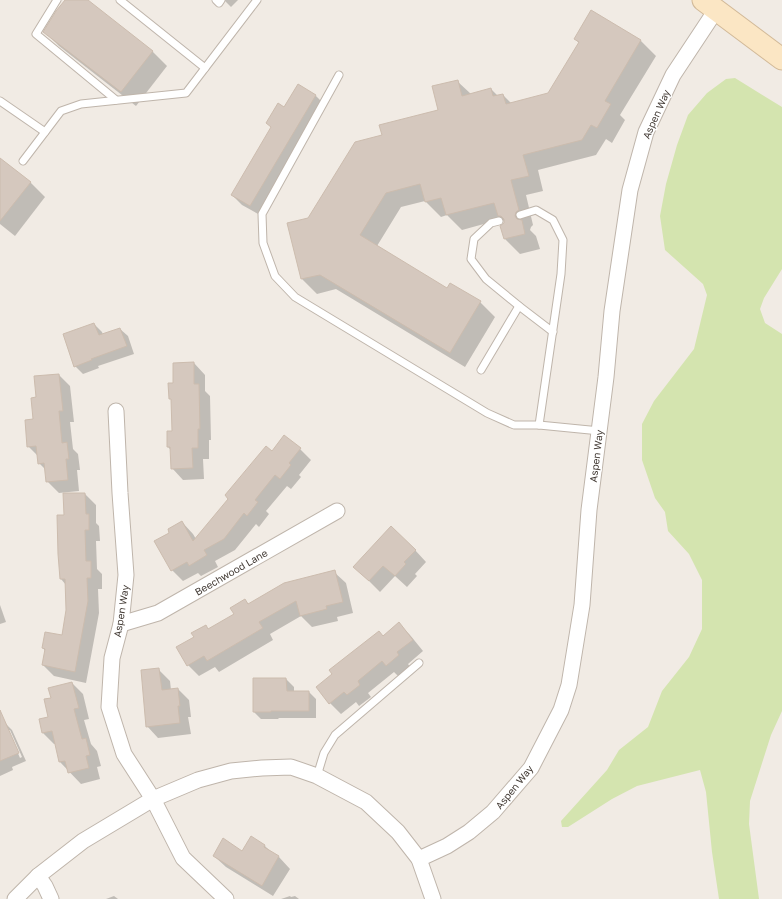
<svg xmlns="http://www.w3.org/2000/svg" width="782" height="899" viewBox="0 0 782 899" font-family="'Golos Text',sans-serif">
  <style>
    .green { fill: #d4e4af }
    .shadow { fill: #0003; fill-rule: evenodd }
    .building { fill: #d5c8be; stroke: #ccbcae }
    .lines { fill: none; stroke-linecap: round; stroke-linejoin: round }
    .lane-casing { stroke: #bfb5ab; stroke-width: 9 }
    .street-casing { stroke: #bfb5ab; stroke-width: 17 }
    .secondary-casing { stroke: #d2ba99; stroke-width: 23 }
    .lane { stroke: #fff; stroke-width: 7 }
    .street { stroke: #fff; stroke-width: 15 }
    .secondary { stroke: #fbe6c4; stroke-width: 21 }
    .labels { text-anchor: middle; dominant-baseline: central; stroke-width: 3; stroke-linejoin: round; paint-order: stroke }
    .street-label { font-size: 10px; fill: #433b35; stroke: #fff }
  </style>
  <rect width="100%" height="100%" fill="#f1ebe4"/>
  <polygon class="green" points="735,78 782,107 782,269 764,298 760,309 765,323 782,334 782,711 771,735 750,801 749,824 759,899 719,899 712,852 706,792 700,770 637,786 612,799 568,827 562,827 561,821 607,770 619,750 648,727 662,691 689,657 702,629 702,580 689,554 668,531 665,512 655,498 642,460 642,424 654,401 694,349 707,295 703,284 665,250 660,216 666,184 677,145 688,115 707,93 726,79"/>
  <g class="shadow">
    <polygon points="66,0 86,0 152,51 167,66 136,106 59,46 45,32"/>
    <polygon points="224,0 238,0 231,7"/>
    <polygon points="591,11 641,41 656,56 620,115 625,120 612,143 606,139 596,155 538,170 543,191 526,195 533,225 531,227 530,230 536,236 540,249 520,254 505,239 501,226 505,223 505,222 502,219 462,230 447,215 441,217 425,201 401,207 377,246 447,289 480,302 495,317 465,367 336,289 317,294 302,279 288,224 309,219 383,136 440,111 457,81 471,94 491,89 498,96 503,95 511,103 549,94 579,43 575,39"/>
    <polygon points="298,85 316,96 326,106 260,215 242,205 232,195"/>
    <polygon points="0,159 30,182 45,197 15,236 0,224"/>
    <polygon points="94,324 102,332 103,335 120,329 128,336 134,354 98,366 99,368 83,374 75,366"/>
    <polygon points="194,363 205,375 205,391 210,396 211,440 209,440 209,459 203,459 204,479 183,480 172,468 171,450 168,447 173,432 172,401 170,398 174,384"/>
    <polygon points="59,375 70,386 74,422 70,422 73,449 78,454 80,470 77,470 79,491 59,493 47,481 46,470 39,463 38,456 28,446 34,420 37,398"/>
    <polygon points="300,449 311,460 299,475 301,477 291,489 287,486 266,511 269,514 259,527 256,524 235,550 215,561 218,567 201,576 198,573 183,581 172,570 171,533 182,522 193,534 196,539 272,452"/>
    <polygon points="85,494 96,505 96,523 99,526 100,541 96,541 97,569 102,574 102,589 98,589 99,613 86,683 54,676 43,665 45,651 43,648 62,636 67,611 66,585 61,579 65,516"/>
    <polygon points="415,550 426,562 415,574 417,576 407,587 395,576 380,592 355,567"/>
    <polygon points="334,572 346,583 353,613 337,617 338,621 312,627 301,616 270,634 273,640 219,672 215,667 199,676 188,665 195,637 205,626 209,630 235,614 245,601 250,605"/>
    <polygon points="0,605 6,622 0,624"/>
    <polygon points="399,624 410,635 423,651 408,664 410,667 398,676 394,672 368,693 371,697 359,706 356,702 341,714 330,703 383,637"/>
    <polygon points="159,670 170,681 171,690 178,689 189,700 191,717 188,717 191,734 158,738 147,726"/>
    <polygon points="286,679 294,687 294,692 309,692 316,699 316,718 278,718 279,719 261,719 254,712"/>
    <polygon points="72,683 83,694 89,719 84,720 91,744 97,751 101,766 97,767 100,779 81,784 60,762 56,744 54,744 43,733 49,718 52,699"/>
    <path d="M 5,723 L 12,730 L 26,761 L 12,767 L 13,770 L 0,776 L 0,725 ZM 8,730 L 10,730 L 22,757 L 20,758 Z"/>
    <polygon points="264,845 273,854 279,857 290,869 273,896 226,867 214,856 243,852"/>
    <polygon points="114,896 118,899 106,899"/>
    <polygon points="290,896 291,897 295,896 299,899 281,899"/>
  </g>
  <g class="building">
    <polygon points="65,0 88,0 153,51 121,92 43,32 56,11"/>
    <polygon points="591,10 641,40 605,101 611,104 597,128 591,125 582,140 523,155 529,176 511,180 519,210 516,212 515,216 517,219 522,220 525,234 504,239 500,226 504,223 504,219 501,216 498,216 494,203 446,215 441,198 425,202 420,184 386,193 360,235 447,288 450,283 481,301 450,353 320,275 301,279 287,223 308,218 355,142 382,135 379,125 438,110 432,86 458,80 462,96 491,88 493,96 503,94 506,104 548,93 579,42 574,39"/>
    <polygon points="298,84 316,95 250,206 231,195 271,127 266,123 278,103 284,107"/>
    <polygon points="0,158 31,182 0,221"/>
    <polygon points="94,323 99,335 120,328 127,346 91,359 92,360 74,367 63,334"/>
    <polygon points="194,362 194,384 199,384 200,429 198,429 198,448 192,448 193,468 171,469 170,447 167,447 167,431 172,431 171,399 169,399 168,383 173,383 173,363"/>
    <polygon points="59,374 63,411 59,411 62,443 67,442 69,459 66,459 68,480 46,482 44,463 38,464 36,446 27,447 25,420 33,419 31,398 36,397 34,376"/>
    <polygon points="284,435 301,448 289,463 291,465 280,479 275,475 255,500 258,502 247,516 244,513 224,539 204,550 207,555 189,566 187,562 171,571 154,541 169,533 168,529 182,521 193,541 228,499 225,495 266,446 272,451"/>
    <polygon points="63,493 85,493 86,514 89,514 89,530 85,530 86,561 91,561 91,578 87,578 88,601 75,672 42,665 45,649 42,648 45,632 62,635 66,610 65,579 60,579 58,554 57,515 64,515"/>
    <polygon points="391,526 416,550 404,562 406,564 395,576 383,566 369,581 353,567"/>
    <polygon points="335,570 343,602 326,606 327,609 300,616 296,601 259,622 263,628 207,661 204,656 187,666 176,647 194,637 191,633 206,625 208,629 234,614 230,608 245,599 248,604 284,583"/>
    <polygon points="399,622 413,640 397,652 399,655 386,666 382,661 358,681 360,685 347,695 344,692 329,704 316,687 332,674 329,670 379,631 383,636"/>
    <polygon points="159,668 162,690 178,688 180,706 178,706 180,723 146,727 141,670"/>
    <polygon points="253,678 286,678 287,691 309,691 309,711 271,711 271,712 253,712"/>
    <polygon points="72,682 79,708 74,709 82,739 86,738 90,755 86,756 89,768 68,773 65,761 59,762 52,731 42,733 39,719 48,717 44,699 51,698 48,688"/>
    <polygon points="0,710 19,753 0,761"/>
    <polygon points="251,836 265,845 264,847 279,856 262,886 213,856 223,838 242,851"/>
  </g>
  <g class="lines">
    <g class="lane-casing">
      <g id="lane">
        <polyline points="57,0 36,34 116,100"/>
        <polyline points="120,0 205,68"/>
        <polyline points="216,0 219,3 221,0"/>
        <polyline points="339,75 262,214 263,243 275,276 295,297 487,413 514,425 539,425 600,431"/>
        <polyline points="0,101 45,132"/>
        <polyline points="23,161 61,111 81,104 186,93 257,0"/>
        <polyline points="520,215 536,210 553,220 563,240 561,274 539,425"/>
        <polyline points="499,221 491,223 474,239 471,259 486,279 519,306 553,332"/>
        <polyline points="481,370 519,306"/>
        <polyline points="317,776 324,753 335,735 419,663"/>
      </g>
    </g>
    <g class="street-casing">
      <g id="street">
        <polyline points="116,411 120,493 126,575 121,624 112,658 109,707 124,754 153,799 183,858 226,899"/>
        <polyline points="121,624 158,613 337,511"/>
        <polyline points="419,859 447,846 469,832 493,812 531,768 561,710 569,685 582,605 589,510 606,377 612,311 630,190 646,132 673,75 716,10"/>
        <polyline points="38,876 45,886 51,899"/>
        <polyline points="15,899 38,876 83,841 153,799 198,780 231,771 262,768 291,767 317,776 366,802 398,832 419,859 433,899"/>
      </g>
    </g>
    <g class="secondary-casing">
      <polyline id="secondary" points="703,0 782,59"/>
    </g>
    <use href="#lane" class="lane"/>
    <use href="#street" class="street"/>
    <use href="#secondary" class="secondary"/>
  </g>
  <g class="labels">
    <g class="street-label">
      <text transform="translate(656 114) rotate(-66)">Aspen Way</text>
      <text transform="translate(596 456) rotate(-83)">Aspen Way</text>
      <text transform="translate(231 572) rotate(-30)">Beechwood Lane</text>
      <text transform="translate(121 611) rotate(-81)">Aspen Way</text>
      <text transform="translate(514 787) rotate(-51)">Aspen Way</text>
    </g>
  </g>
</svg>
